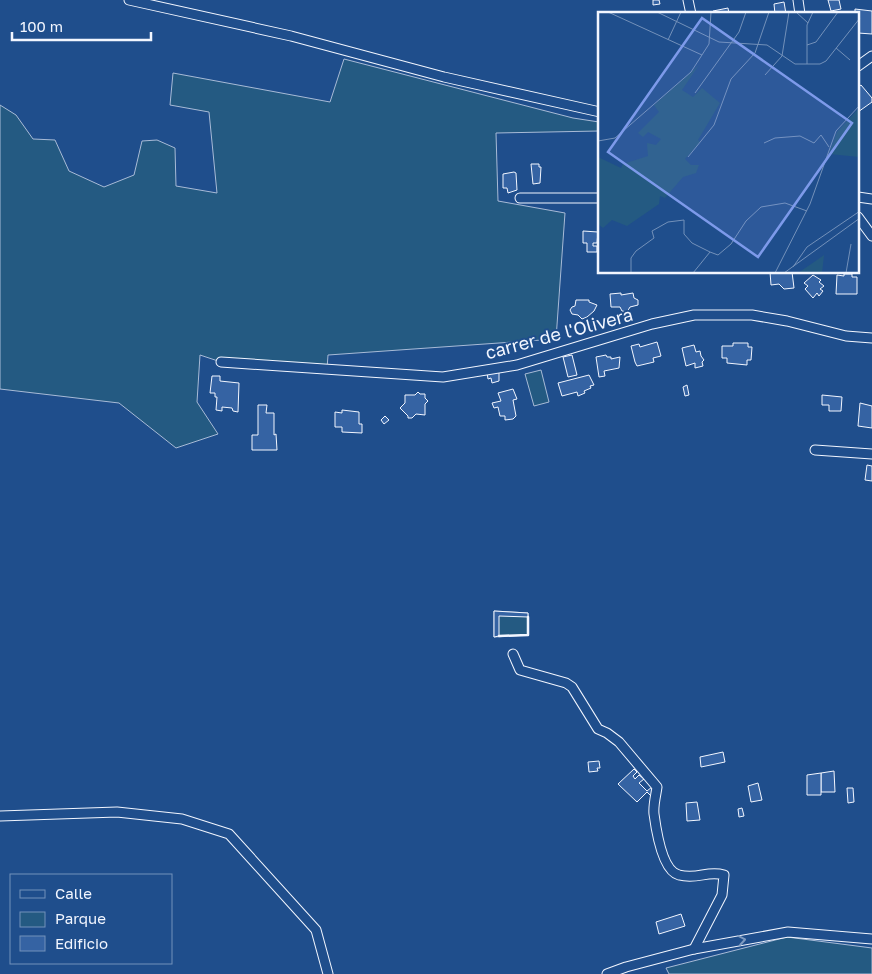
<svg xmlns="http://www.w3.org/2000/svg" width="872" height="974" viewBox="0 0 872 974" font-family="'Golos Text',sans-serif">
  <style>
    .green { fill: #245a82; stroke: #a8bbd7 }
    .building { fill: #3563a3; stroke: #f2f6ff }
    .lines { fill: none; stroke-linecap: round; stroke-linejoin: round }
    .minor-casing { stroke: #f2f6ff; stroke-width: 11 }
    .minor { stroke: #1f4e8c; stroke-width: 9 }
    .wall { stroke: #f2f6ff; stroke-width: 2.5 }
    .oneway { stroke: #7e9ac0 }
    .labels { text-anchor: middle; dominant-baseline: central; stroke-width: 4; stroke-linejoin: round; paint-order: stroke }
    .street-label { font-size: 18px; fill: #f2f6ff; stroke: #1f4e8c }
    .inset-road { fill: none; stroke: #7391ba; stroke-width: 1 }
    .view { fill: #7d9aea; fill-opacity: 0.15; stroke: #7d9aea; stroke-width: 2.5 }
    .inset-edge { fill: none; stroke: #f2f6ff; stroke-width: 2.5 }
  </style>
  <rect width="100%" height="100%" fill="#1f4e8c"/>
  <g class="green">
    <polygon points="344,59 573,118 599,122 599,131 496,133 498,201 565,213 556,339 328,355 327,369 221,362 200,355 197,402 218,434 176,448 119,403 0,389 0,105 16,115 33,139 55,140 69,171 104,187 134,175 142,141 157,140 175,148 176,186 217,193 209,112 170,105 173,73 330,102"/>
    <polygon points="541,370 549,402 534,406 525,374"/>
    <polygon points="494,611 528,613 528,635 494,637"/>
    <polygon points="787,937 872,948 872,974 669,974 666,968"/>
  </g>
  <g class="building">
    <polygon points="653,0 659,0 660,4 653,5"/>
    <polygon points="828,0 839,0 841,9 831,11"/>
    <polygon points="784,2 786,14 775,14 774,4"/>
    <polygon points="728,8 729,14 713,14 713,11"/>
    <polygon points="855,9 872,11 872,34 858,33 858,14 855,14"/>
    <polygon points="861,85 872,98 872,102 858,112 858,87"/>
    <polygon points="531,164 539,164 539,167 541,167 540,183 533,184"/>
    <polygon points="514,172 516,173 517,190 508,193 507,188 503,188 503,174"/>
    <polygon points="583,231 598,232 597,243 593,243 593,246 597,246 597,252 587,252 587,243 583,243"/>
    <polygon points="770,272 792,272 794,288 784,289 779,284 771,285"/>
    <polygon points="844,274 852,274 852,277 857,277 857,294 836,294 837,275 844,276"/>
    <polygon points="813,275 821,280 819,282 824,286 820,289 823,291 819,296 817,293 813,298 805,289 808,286 804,283"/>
    <polygon points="621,293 621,295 633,293 634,298 638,300 638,305 630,307 627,312 622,311 620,307 611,307 610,294"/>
    <polygon points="576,300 589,300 589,302 597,305 594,311 587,317 582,319 578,315 572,314 570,310 572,307 575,306"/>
    <polygon points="657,342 661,356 653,358 654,362 637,366 635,362 631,346 639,344 640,347"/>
    <polygon points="733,343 748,343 748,347 752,347 751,360 747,360 747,365 727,363 727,358 722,358 722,346 733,346"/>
    <polygon points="694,345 696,352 700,351 701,356 704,360 702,362 703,366 695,368 695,363 686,366 682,348"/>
    <polygon points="572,355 577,375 568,377 563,357"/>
    <polygon points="606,355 607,357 611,357 611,359 620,357 619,368 604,371 605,376 599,377 596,357"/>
    <polygon points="499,371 499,381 492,383 491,378 488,379 487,373"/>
    <polygon points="589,375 594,385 590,386 591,388 584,391 585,393 578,396 577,392 562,396 558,383"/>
    <polygon points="212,376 220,376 220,381 239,383 238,412 233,411 232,408 222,407 222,411 216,410 217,397 215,397 215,393 210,393"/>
    <polygon points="687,385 689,395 685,396 683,387"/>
    <polygon points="513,389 517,399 513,400 516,416 513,419 505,420 505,416 500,416 498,407 494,408 492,403 501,401 498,393"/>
    <polygon points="418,392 420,394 425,394 425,398 428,401 425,404 425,415 416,414 412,418 408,418 408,416 400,408 405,403 405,395 415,395"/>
    <polygon points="822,395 842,397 841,411 829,411 829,405 822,405"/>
    <polygon points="860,403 872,406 872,428 858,426"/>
    <polygon points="258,405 267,405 266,413 274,413 274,435 276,434 277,450 252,450 252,435 258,435"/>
    <polygon points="342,410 359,412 359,424 362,424 362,433 342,432 342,427 335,427 335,412 342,413"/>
    <polygon points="385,416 389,420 384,424 381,420"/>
    <polygon points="867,465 872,466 872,481 865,480"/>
    <polygon points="494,611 528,613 528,617 499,616 499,636 494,637"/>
    <polygon points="723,752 725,762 701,767 700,757"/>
    <polygon points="599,761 600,768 597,768 598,771 589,772 588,762"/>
    <polygon points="634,769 637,772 633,776 635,779 639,775 644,779 639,783 647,791 652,787 654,789 653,798 647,792 637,802 618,784"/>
    <polygon points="834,771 835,792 821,792 821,773"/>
    <polygon points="821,773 821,795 807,795 807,775"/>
    <polygon points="758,783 762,800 751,802 748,786"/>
    <polygon points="847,788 853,788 854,802 848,803"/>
    <polygon points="697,802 700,820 687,821 686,803"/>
    <polygon points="742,808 744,816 739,817 738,809"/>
    <polygon points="681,914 685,926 659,934 656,922"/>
  </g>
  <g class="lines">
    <g class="minor-casing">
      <g id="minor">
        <polyline points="129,0 291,36 444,77 600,112"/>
        <polyline points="688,0 691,14"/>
        <polyline points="798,0 800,14"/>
        <polyline points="858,66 872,56"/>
        <polyline points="858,197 872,199"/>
        <polyline points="520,198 600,198"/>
        <polyline points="858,217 872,236"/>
        <polyline points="221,362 443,377 517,365 652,324 694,315 752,315 787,321 846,336 872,338"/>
        <polyline points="815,450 872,454"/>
        <path d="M 513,654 L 520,670 L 566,683 L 572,687 L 598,729 L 607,733 L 619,742 L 657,787 C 656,795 653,805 654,814 C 656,829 662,871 679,875 C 698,880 707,870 724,875 L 722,895 L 694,949"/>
        <polyline points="0,816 117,812 182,819 229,834 316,930 328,974"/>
        <polyline points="607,974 626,967 694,949 788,932 872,939"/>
      </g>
    </g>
    <use href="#minor" class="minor"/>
    <polyline class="wall" points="499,636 528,635 528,617"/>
  </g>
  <defs><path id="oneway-chevron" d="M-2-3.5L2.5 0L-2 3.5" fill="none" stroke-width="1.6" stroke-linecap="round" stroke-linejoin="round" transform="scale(1.25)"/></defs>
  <use class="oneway" href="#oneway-chevron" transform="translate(742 940) rotate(-10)"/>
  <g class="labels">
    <g class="street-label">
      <text transform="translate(559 333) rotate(-15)">carrer de l'Olivera</text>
    </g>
  </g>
  <g transform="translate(598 12)">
    <rect width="261" height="261" fill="#1f4e8c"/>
    <path d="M 101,53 L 84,78 L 95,85 L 104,76 L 122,91 L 100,128 L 102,130 L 87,147 L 93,153 L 101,153 L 98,161 L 85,165 L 67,186 L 62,184 L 61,192 L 29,214 L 14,208 L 5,216 L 0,212 L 0,145 L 23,156 L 25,152 L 50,144 L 49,131 L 58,133 L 63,127 L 50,120 L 45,125 L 40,121 L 61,100 L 56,93 ZM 261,96 L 261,145 L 231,142 L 239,120 ZM 226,243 L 224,261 L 200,261 L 219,248 Z" fill="#245a82"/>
    <path class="inset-road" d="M 10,0 L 104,43M 59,0 L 121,30 L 169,33 L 197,52 L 222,52 L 228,49 L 262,6M 198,0 L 210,11M 70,28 L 83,0M 209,33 L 218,30 L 240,0M 238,36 L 252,48M 209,52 L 209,13 L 215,0M 167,63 L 184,44 L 191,0M 97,81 L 141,20 L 148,0M 0,129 L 17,126 L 93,60 L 111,32 L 113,0M 166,131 L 177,126 L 202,124 L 216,131 L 223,123 L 231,135M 90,145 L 116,113 L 133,67 L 157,41 L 171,0M 195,255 L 209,235 L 262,199M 33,261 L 33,246 L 38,239 L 56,226 L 54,219 L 70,210 L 86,208 L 86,222 L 94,231 L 112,240M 95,261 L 112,240 L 120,243 L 133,232 L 148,209 L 163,195 L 187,191 L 209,199M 177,261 L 212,192 L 238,119 L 262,93M 186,261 L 262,206M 248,261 L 253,232"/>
    <path class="view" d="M 104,6 L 254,111 L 160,245 L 10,140 Z"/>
    <rect width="261" height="261" class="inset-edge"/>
  </g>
  <rect x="10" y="874" width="162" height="90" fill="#1f4e8c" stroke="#7391ba"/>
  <rect x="20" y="890" width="25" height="8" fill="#1f4e8c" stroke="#7391ba"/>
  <text x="55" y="899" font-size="15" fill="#f2f6ff">Calle</text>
  <rect x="20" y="912" width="25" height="15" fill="#245a82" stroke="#7391ba"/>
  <text x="55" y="924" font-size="15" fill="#f2f6ff">Parque</text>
  <rect x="20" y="936" width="25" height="15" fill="#3563a3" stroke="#7391ba"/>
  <text x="55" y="949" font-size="15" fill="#f2f6ff">Edificio</text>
  <path d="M12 32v8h139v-8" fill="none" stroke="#f2f6ff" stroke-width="2.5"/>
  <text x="20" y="32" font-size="15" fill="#f2f6ff" stroke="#1f4e8c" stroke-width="4" paint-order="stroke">100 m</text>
</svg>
